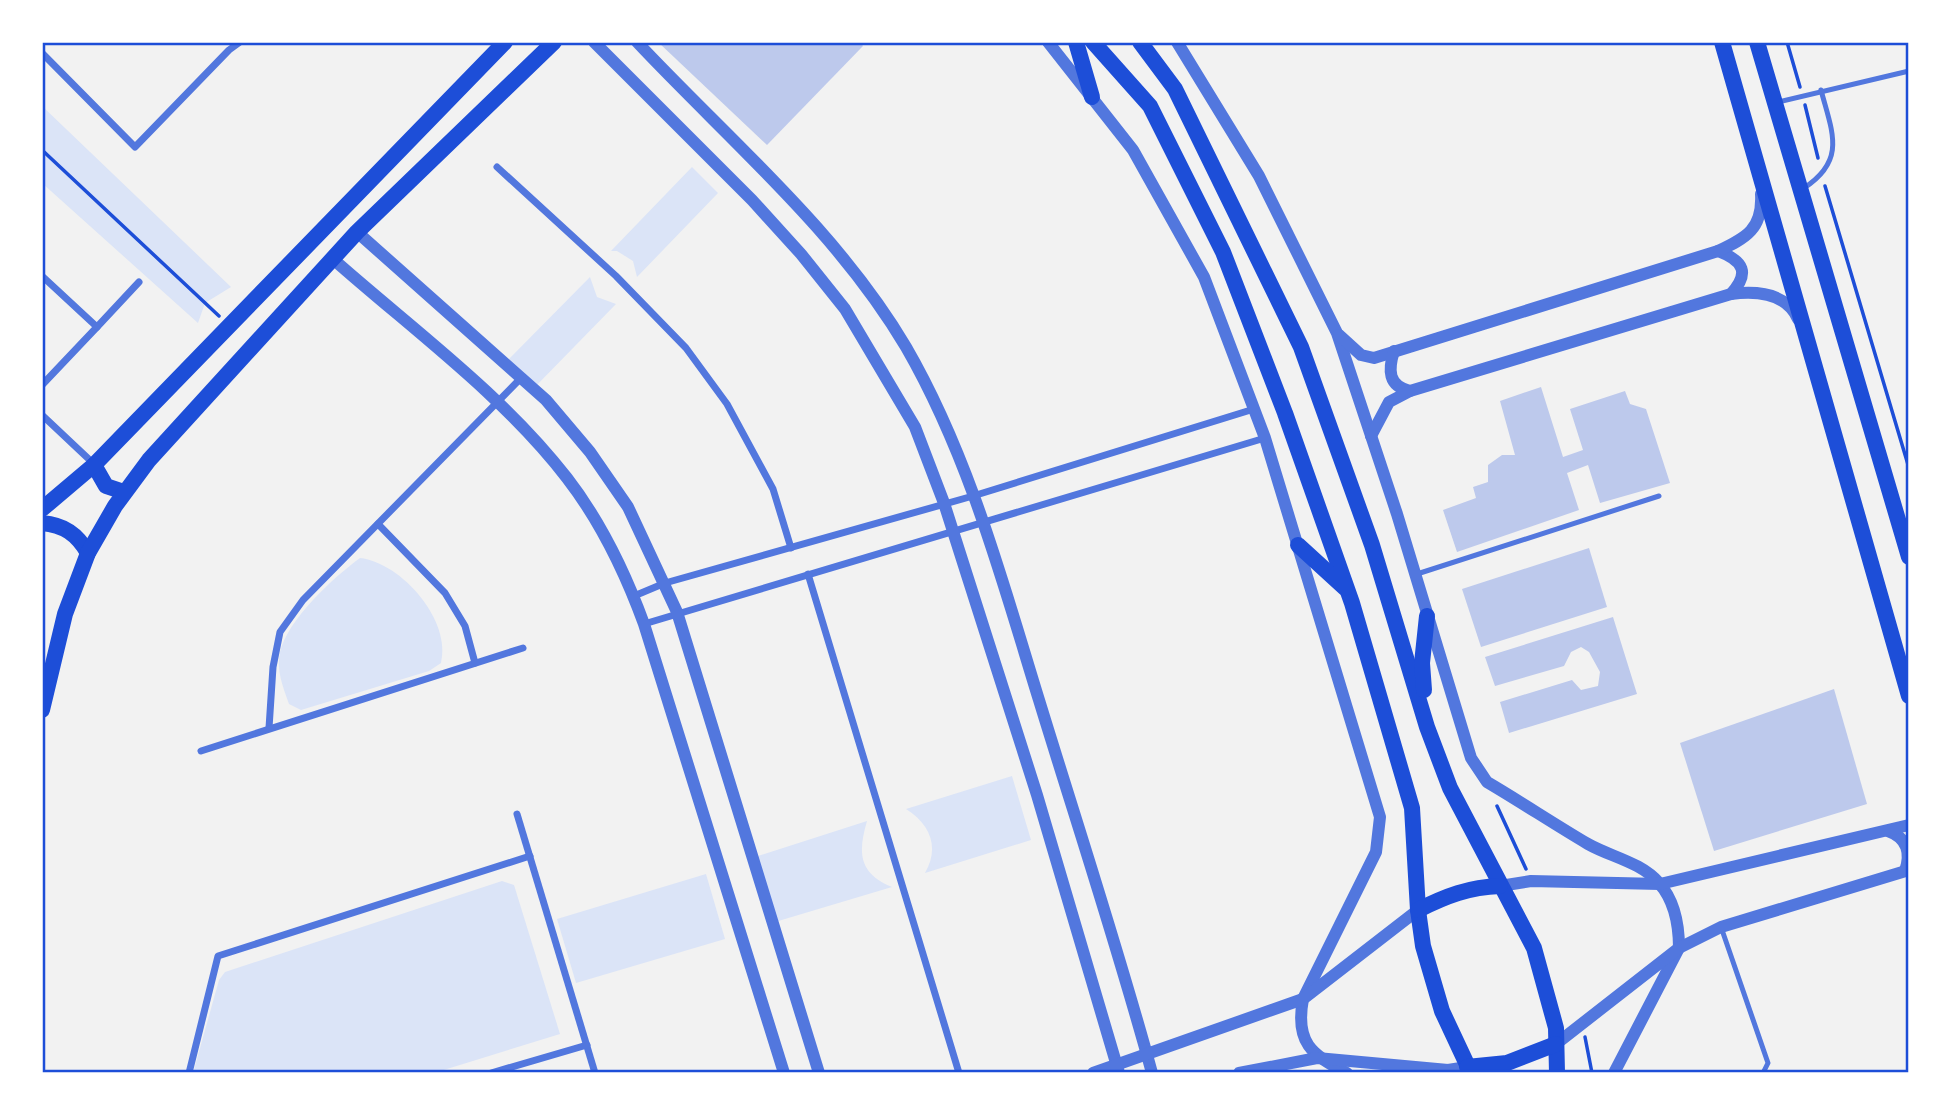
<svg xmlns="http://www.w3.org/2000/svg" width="1951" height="1115" viewBox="0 0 1951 1115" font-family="'Roboto Condensed',sans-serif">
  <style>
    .green { fill: #dbe4f7 }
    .building { fill: #bdc9ec }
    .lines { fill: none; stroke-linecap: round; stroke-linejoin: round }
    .path { stroke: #1d4ed8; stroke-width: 3.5 }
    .service { stroke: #5277de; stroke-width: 5 }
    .minor { stroke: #5277de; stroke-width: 7 }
    .tertiary { stroke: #5277de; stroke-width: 12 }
    .primary { stroke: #1d4ed8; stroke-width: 16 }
    .neatline { fill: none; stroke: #1d4ed8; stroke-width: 2.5 }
  </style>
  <rect width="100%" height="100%" fill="#f2f2f2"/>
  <g class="green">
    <polygon points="42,106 231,287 205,303 198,323 42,183"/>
    <polygon points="692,167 718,193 637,277 633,261 617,251 611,251"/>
    <polygon points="590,277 597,297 616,304 533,389 506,362"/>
    <path d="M 360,558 C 402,563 452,621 441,663 L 429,671 L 301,710 L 289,704 C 283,687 276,670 280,652 C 288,619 334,577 360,558 Z"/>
    <path d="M 1012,776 L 1031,840 L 925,873 C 940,847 930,824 906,809 Z"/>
    <path d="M 867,821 C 858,852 858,873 892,887 L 775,922 L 755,857 Z"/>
    <polygon points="706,874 725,939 576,983 557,919"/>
    <polygon points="502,881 514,885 560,1034 434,1073 193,1073 219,980 225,972"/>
  </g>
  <g class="building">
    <polygon points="658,42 860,42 863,46 767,145"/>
    <polygon points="1541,387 1563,457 1583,450 1570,409 1625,391 1630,404 1646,409 1670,483 1600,503 1588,465 1567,473 1579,510 1457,552 1443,510 1476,498 1473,487 1488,482 1488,465 1502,455 1515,455 1500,401"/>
    <polygon points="1589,548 1607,607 1481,647 1462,589"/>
    <polygon points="1613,617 1637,694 1509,733 1500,702 1572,680 1581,690 1598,686 1600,672 1589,652 1581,647 1571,652 1564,666 1495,686 1485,657"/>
    <polygon points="1834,689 1867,804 1714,851 1680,743"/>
  </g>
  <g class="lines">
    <g class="path">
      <polyline points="1787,42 1800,87"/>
      <polyline points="1805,105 1818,158"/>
      <polyline points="42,150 219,316"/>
      <polyline points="1825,186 1909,468"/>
      <polyline points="1497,806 1526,869"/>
      <polyline points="1585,1037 1592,1073"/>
    </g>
    <g class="service">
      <polyline points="1778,102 1909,71"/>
      <path d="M 1804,188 C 1847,160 1832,132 1821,90"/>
      <polyline points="1417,574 1659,496"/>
      <polyline points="1721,927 1768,1063 1763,1073"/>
    </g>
    <g class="minor">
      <polyline points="42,53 135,147 229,50 240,42"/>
      <polyline points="497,167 616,276 686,348 727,404 773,489 791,548"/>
      <polyline points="42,276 97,327 42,385"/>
      <polyline points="97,327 139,282"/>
      <polyline points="42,415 94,464"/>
      <polyline points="378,524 445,593 465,626 475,663"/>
      <polyline points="808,574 959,1073"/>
      <polyline points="634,596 665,583 973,496 1254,409"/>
      <polyline points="644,624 1265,438"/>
      <polyline points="269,728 273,667 280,632 303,600 521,378"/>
      <polyline points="201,751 523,648"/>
      <polyline points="517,814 595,1073"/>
      <polyline points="189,1073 218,956 530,856"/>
      <polyline points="491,1073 587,1045"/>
    </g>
    <g class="tertiary">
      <polyline points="594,42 752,200 801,254 845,309 915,427 944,503 1037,795 1119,1073"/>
      <path d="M 637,42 C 730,141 836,229 906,347 C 969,456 1002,580 1039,700 C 1077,824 1118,948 1152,1073"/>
      <path d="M 1048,42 L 1133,150 L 1204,277 L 1265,438 L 1380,817 L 1376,852 L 1303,999 C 1295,1042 1311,1055 1347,1073"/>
      <path d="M 1177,42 L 1259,176 L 1337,333 L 1397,514 L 1471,758 L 1487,782 C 1521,802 1554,824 1588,844 C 1611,857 1641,862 1659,883 C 1675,901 1679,925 1679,948 L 1614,1073"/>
      <polyline points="357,232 546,400 590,452 628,507 677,612 819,1073"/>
      <path d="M 1718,251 C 1744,261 1750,273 1731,294"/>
      <path d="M 333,259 C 412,329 502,394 567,478 C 601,522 625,572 644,624 L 784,1073"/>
      <path d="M 1339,335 L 1361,355 L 1374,358 L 1718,251 C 1746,238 1763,229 1761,194"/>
      <path d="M 1394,351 C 1388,370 1388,386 1410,391"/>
      <path d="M 1371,436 L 1389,402 L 1410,391 L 1731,294 C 1755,291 1786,292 1798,319"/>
      <path d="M 1888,831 C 1908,838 1911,854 1905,871"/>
      <polyline points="1500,886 1531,881 1660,884 1909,825"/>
      <polyline points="1556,1044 1679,948 1721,927 1909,870"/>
      <polyline points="1093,1073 1303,999 1418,910"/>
      <polyline points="1239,1073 1317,1058 1448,1070 1467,1067"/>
    </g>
    <g class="primary">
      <polyline points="1076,42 1092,97"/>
      <polyline points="1093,42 1150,106 1223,252 1285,413 1352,603 1412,808 1418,910 1423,946 1442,1011 1471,1073"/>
      <polyline points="1140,42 1175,89 1301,347 1372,545 1427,727 1450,788 1534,948 1556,1028 1557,1073"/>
      <polyline points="1722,42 1909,696"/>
      <polyline points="1757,42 1909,557"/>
      <polyline points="94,465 106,486 124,492"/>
      <polyline points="42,509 94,465 505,42"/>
      <path d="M 42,523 C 64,525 77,534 88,553"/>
      <polyline points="1298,545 1345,588"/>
      <polyline points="1424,690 1422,663 1427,616"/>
      <polyline points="42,710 65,614 88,553 115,506 149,460 357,232 554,42"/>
      <path d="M 1418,910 C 1446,896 1469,887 1500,886"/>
      <polyline points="1467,1067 1507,1063 1556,1044"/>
    </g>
  </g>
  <rect width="1951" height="1115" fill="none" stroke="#ffffff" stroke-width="88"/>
  <rect x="44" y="44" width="1863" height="1027" class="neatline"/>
</svg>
